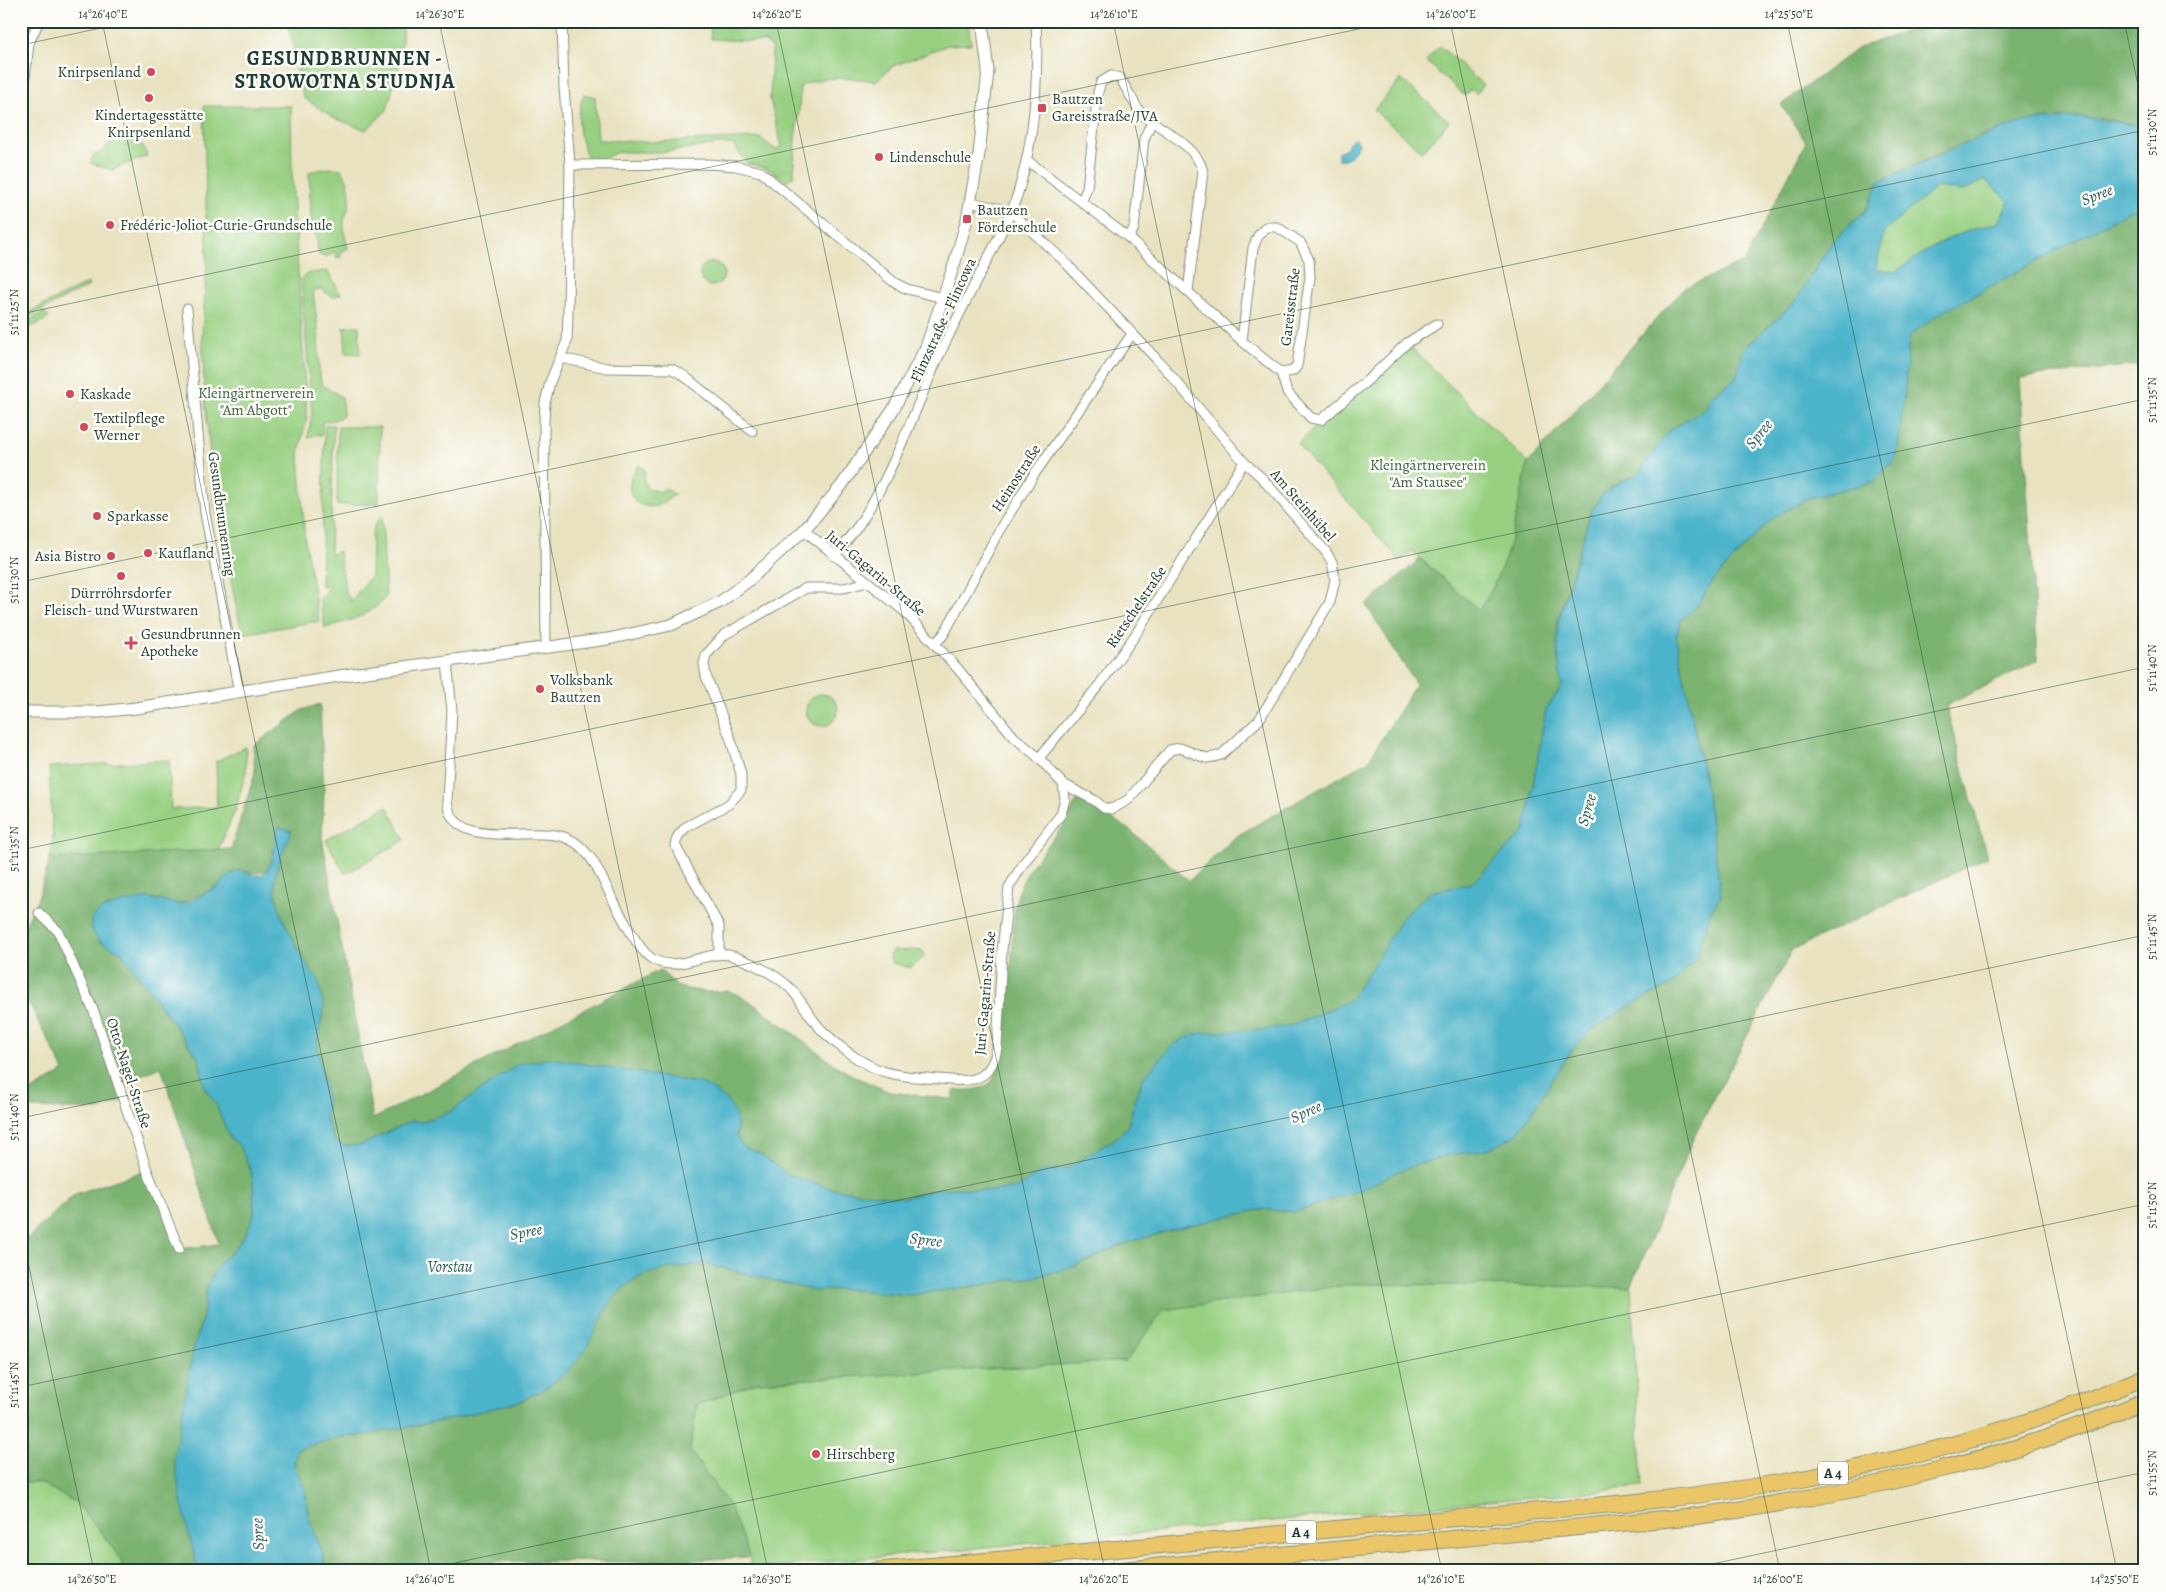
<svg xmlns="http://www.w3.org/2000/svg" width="2166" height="1592" viewBox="0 0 2166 1592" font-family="Alegreya,serif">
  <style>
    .green { fill: #98d082; stroke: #5c865b }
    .forest { fill: #7ab270; stroke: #4c7852 }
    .water { fill: #4bb3ca; stroke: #35787f; fill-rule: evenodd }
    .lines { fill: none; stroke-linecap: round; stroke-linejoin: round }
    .minor-casing { stroke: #84907a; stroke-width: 11 }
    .tertiary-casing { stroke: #84907a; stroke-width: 13 }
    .motorway-casing { stroke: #84907a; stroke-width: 18 }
    .minor { stroke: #fff; stroke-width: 9 }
    .tertiary { stroke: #fff; stroke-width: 11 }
    .motorway { stroke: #ebc669; stroke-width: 16 }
    .ticks { fill: none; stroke: #1f3d34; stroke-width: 1; stroke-opacity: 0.45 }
    .poi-dot { fill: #d1495b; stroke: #fdfcf7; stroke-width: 2 }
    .labels { text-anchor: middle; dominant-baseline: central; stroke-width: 5; stroke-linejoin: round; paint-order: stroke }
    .shield { fill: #fdfcf7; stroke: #62766e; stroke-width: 1 }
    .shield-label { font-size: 14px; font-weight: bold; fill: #1f3d34 }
    .poi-label { font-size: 15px; fill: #1f3d34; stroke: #fdfcf7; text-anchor: start }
    .street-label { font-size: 15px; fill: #1f3d34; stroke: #fdfcf7 }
    .park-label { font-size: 15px; fill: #3d6248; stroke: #fdfcf7 }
    .water-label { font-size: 16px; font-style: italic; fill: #2c6061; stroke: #fdfcf7 }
    .district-label { font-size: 20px; font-weight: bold; letter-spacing: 1px; fill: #1f3d34; stroke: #fdfcf7 }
    .neatline { fill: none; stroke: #1f3d34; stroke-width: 2 }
    .ticks-label { font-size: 12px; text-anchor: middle; fill: #1f3d34 }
  </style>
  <rect width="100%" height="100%" fill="#fdfcf7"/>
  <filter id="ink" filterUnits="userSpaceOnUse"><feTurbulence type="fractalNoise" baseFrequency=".02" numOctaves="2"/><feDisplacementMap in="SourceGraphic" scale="10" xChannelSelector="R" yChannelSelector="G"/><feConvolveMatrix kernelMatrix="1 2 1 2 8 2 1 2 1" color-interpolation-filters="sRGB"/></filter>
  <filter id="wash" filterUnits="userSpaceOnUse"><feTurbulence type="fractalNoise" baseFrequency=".0096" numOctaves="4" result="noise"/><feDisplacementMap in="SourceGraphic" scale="20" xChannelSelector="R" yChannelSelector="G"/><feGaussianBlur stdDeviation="1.12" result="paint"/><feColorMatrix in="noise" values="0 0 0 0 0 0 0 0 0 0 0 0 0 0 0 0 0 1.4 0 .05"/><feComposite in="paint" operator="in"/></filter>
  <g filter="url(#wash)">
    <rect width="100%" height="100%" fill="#e9e2c1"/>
    <g class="green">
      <polygon points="286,21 403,21 401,59 387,110 366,130 334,118 304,98 299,82 293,43"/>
      <path d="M 710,21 L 950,21 L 951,24 L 956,21 L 968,21 L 971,44 L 948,45 L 893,66 L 876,81 C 851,78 822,74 800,87 L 799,113 L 795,138 L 794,176 L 786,181 L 768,169 L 746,163 L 733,144 L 719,144 L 666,152 L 618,152 L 609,156 L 603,162 L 589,160 C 578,137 575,118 584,94 L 595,97 L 598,140 L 650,142 L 760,138 L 776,150 L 782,146 L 770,100 L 772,49 L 766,42 L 711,39 Z"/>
      <polygon points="1440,46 1483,85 1476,94 1471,89 1465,96 1426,61"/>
      <polygon points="1401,79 1449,121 1422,152 1374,110"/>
      <polygon points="204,106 291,106 292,174 307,417 299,452 305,541 319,621 242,634 214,498 205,400 202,336 207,262"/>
      <polygon points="128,137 143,146 147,156 112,170 90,163 94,155 101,153 111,142"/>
      <path d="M 329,168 L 341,169 C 350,182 352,195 348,210 C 347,214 344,218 344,221 C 343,231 346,239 348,248 L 341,252 L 341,257 L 336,258 L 337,253 L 334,252 L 328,256 L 320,256 L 318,253 L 317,240 L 311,223 L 309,172 Z"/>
      <path d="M 1985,180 L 2009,201 L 1998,223 C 1957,230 1928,249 1895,272 L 1876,269 L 1884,231 L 1937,187 L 1962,191 Z"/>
      <circle cx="712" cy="274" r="12"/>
      <polygon points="327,271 341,294 333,297 321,289 313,291 318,330 319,371 322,385 342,397 343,416 334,420 322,422 322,436 316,434 309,438 308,437 312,413 301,279 308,273"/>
      <polygon points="88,283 89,286 21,320 21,316"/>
      <polygon points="45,312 49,318 21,332 21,324"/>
      <polygon points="359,326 360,354 346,353 344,327"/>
      <path d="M 1407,343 L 1528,463 C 1517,513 1510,568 1479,610 L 1412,551 L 1400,561 L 1297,444 Z"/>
      <path d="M 325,425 L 334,425 L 330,555 L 339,551 L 346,593 L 351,601 L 371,576 L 372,534 L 375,524 L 382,516 L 386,596 C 371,617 349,620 325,628 L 319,597 L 329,587 L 321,586 Z"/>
      <polygon points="338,427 380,427 379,504 337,505"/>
      <path d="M 639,465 L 645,470 L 644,480 L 646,487 L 659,492 L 666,488 L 674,494 C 656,517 623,507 631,479 C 632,474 636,469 639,465 Z"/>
      <circle cx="822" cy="710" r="16"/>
      <polygon points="246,747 246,772 235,811 218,850 50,859 53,842 49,767 169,760 171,809 217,807 216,761"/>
      <polygon points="387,806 405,840 345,874 326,840"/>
      <polygon points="914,950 923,951 924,957 910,968 893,963 889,956 892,951"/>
      <polygon points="1353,1284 1631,1287 1642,1487 749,1569 750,1557 690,1450 697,1405 757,1382 1126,1361 1164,1310"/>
      <polygon points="21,1482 41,1483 75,1502 102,1533 121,1560 123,1571 21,1571"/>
    </g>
    <g class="forest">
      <path d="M 1916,21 L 2145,21 L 2145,126 C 2124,123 2101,117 2080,117 C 2010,114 1943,154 1880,181 L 1865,211 L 1832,242 L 1795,302 L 1743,350 L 1736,378 L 1711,396 L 1706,408 L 1668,431 L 1638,474 L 1612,487 L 1601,496 L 1591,512 L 1557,623 L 1557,654 L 1562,686 L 1546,710 L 1525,831 L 1472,883 L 1431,892 L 1374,964 L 1350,1000 L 1294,1025 L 1171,1047 L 1144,1077 L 1136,1095 L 1128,1126 L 1118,1137 L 1066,1169 L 1042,1172 L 1017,1188 L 993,1191 L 960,1188 L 938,1189 L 903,1198 L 833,1189 L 788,1175 L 757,1152 L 744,1148 L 736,1136 L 738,1125 L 518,1065 L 450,1112 L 422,1122 L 411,1121 L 362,1145 L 344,1146 L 334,1140 L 325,1117 L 327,1106 L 317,1044 L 324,1007 L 318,979 L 310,971 C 297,944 272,908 275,879 C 277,862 285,847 291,831 L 278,827 C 269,857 280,881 239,870 L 228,876 L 219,886 L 180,904 L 148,898 L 102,909 L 99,941 L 121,952 L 199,1059 L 205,1089 L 215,1102 L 230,1138 L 239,1145 L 250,1168 L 253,1182 L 254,1215 L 245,1235 L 230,1254 L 220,1262 L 207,1285 L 203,1317 L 194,1347 L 186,1401 L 182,1505 L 198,1571 L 123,1571 L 121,1560 L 102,1533 L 75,1502 L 41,1483 L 21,1482 L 21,1244 L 75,1194 L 147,1170 L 179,1249 L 219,1244 L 161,1067 L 118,1085 L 123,1100 L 99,1110 L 31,1108 L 26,1095 L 64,1071 L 21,988 L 21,934 L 38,898 L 50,859 L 231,849 L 255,773 L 253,746 L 302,710 L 320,704 L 324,794 L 322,837 L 373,1119 L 660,970 L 678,987 L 705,992 L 729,991 L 747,999 L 841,1069 L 860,1079 L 890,1092 L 952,1099 L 955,1090 C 968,1090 982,1091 991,1082 C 1009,1065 1012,939 1015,908 L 1019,889 L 1030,868 L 1063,826 L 1076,802 L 1082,799 L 1131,831 L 1189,881 L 1235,837 L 1368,761 L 1416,684 L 1366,605 L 1420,559 L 1479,610 L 1489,596 L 1508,552 L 1528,463 L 1684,288 L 1744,262 L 1806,142 L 1781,105 L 1858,48 L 1907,31 Z"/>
      <polygon points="2145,206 2145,364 2020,378 2038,660 1946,706 1987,857 1792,950 1693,1139 1631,1287 1353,1284 1164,1310 1126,1361 757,1382 697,1405 690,1450 730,1507 750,1557 651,1562 492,1561 491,1571 325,1571 323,1554 308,1515 305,1489 294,1465 297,1449 341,1437 358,1436 446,1420 521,1401 546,1388 600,1320 611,1301 624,1287 643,1275 665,1269 706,1264 815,1291 844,1289 909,1295 983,1285 1015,1279 1036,1277 1075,1266 1129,1242 1187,1226 1261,1209 1295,1212 1364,1189 1396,1172 1447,1155 1485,1150 1506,1141 1518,1132 1572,1050 1593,1029 1628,1007 1696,958 1711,911 1721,896 1706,788 1676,637 1681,620 1697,606 1713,581 1772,518 1809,498 1873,482 1897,457 1905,390 1909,336 1936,316 2127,212"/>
    </g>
    <g class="water">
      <path d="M 2080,117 L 2145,126 L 2145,206 L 2127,212 L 1936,316 L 1909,336 L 1905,390 L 1897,457 L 1873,482 L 1809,498 L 1772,518 L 1713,581 L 1697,606 L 1681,620 L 1676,637 L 1706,788 L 1721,896 L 1711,911 L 1696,958 L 1673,984 L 1628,1007 L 1593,1029 L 1572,1050 L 1518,1133 L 1506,1141 L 1485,1150 L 1447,1155 L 1396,1172 L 1364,1189 L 1295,1212 L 1261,1209 L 1187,1226 L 1129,1242 L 1075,1266 L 1036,1277 L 1015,1279 L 983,1285 L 909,1295 L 844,1289 L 815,1291 L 706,1264 L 665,1269 L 643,1275 L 624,1287 L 611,1301 L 584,1352 L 568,1371 L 546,1388 L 521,1401 L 446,1420 L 358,1436 L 341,1437 L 297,1449 L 294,1465 L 305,1489 L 308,1515 L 323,1554 L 325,1571 L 198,1571 L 182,1505 L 174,1458 L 194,1347 L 203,1317 L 207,1285 L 220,1262 L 230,1254 L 245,1235 L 254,1215 L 253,1182 L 250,1168 L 239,1145 L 230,1138 L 215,1102 L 205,1089 L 199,1058 L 121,952 L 99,941 L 92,930 L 91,919 L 102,909 L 121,903 L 148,898 L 179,904 L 191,901 L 219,886 L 228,876 L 239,870 C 246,872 256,877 263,874 C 273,869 276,838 278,827 L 292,831 C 285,847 277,862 275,879 C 272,908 297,944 310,971 L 318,979 L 324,1007 L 317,1044 L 327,1106 L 325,1117 L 334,1140 L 344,1146 L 362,1145 L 411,1121 L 422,1122 L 450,1112 L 518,1064 L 550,1058 L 700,1083 C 723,1094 742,1109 736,1136 L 744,1148 L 757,1152 L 788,1175 L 833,1189 L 903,1198 L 938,1189 L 960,1188 L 993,1191 L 1017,1188 L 1041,1172 L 1066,1169 L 1118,1137 L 1128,1126 L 1136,1095 L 1144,1077 L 1171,1047 L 1183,1039 L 1199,1033 L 1260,1030 L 1294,1025 L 1350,1000 L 1374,964 L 1403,916 L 1431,892 L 1472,883 L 1525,831 L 1546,710 L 1562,686 L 1558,654 L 1558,623 L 1591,512 L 1601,496 L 1612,487 L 1638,474 L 1668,431 L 1706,408 L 1711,396 L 1736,378 L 1743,350 L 1795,302 L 1832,242 L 1865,212 L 1880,181 L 1970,142 L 2022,122 ZM 1985,180 L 2009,201 L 1998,223 C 1956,231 1929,248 1895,272 L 1876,269 L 1884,231 L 1937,187 L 1962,191 Z"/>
      <polygon points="1356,138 1359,144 1349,158 1344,160 1338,159 1338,152 1345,149 1351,140"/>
    </g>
  </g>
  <g filter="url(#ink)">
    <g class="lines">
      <g class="minor-casing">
        <g id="minor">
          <polyline points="21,112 29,43 39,21"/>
          <path d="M 1152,121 C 1170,135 1198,148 1203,172 L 1188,291"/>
          <polyline points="1028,161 1129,238 1242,341 1281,373 1287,392 1311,418 1321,420 1369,379 1407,343 1437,324"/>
          <polyline points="570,165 708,164 736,166 761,172 895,283 907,289 943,298"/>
          <polyline points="1082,201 1087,188 1098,92 1101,82 1111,76 1120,78 1141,114 1152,121 1144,139 1134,228 1129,238"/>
          <polyline points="971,202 1010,211 1063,260 1164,367 1244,462 1261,477 1326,552 1332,562 1335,580 1330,602 1259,720 1221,755 1214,757 1206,758 1180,748 1170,750 1128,800 1112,809 1104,808 1094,800 1063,784"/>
          <polyline points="187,309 205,513 239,692"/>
          <polyline points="1242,341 1253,248 1258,236 1266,227 1277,227 1300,242 1309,260 1310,277 1297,366 1293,371 1281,373"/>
          <polyline points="561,358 607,368 672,369 683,375 752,431"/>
          <path d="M 834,556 C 844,544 854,533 862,520 C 894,470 914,412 938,358 C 962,306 991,256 1014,205 C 1034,147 1039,83 1036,21"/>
          <polyline points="935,644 944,634 1000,529 1033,476 1132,334"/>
          <polyline points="546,647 544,421 545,403 550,382 567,341 568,315 570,165 564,87 562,21"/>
          <path d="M 447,661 L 452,711 L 447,801 C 452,851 526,827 560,836 C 575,839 584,849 593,861 C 606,883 632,945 651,958 C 678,976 709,946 736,957 C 755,964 784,978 796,995 C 806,1008 813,1023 826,1034 C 844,1051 870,1070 894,1074 C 913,1078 932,1078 951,1080 C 978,1083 992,1075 997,1048 L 1002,950 L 1009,887 L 1023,864 L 1061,814 L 1065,799 L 1063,784 L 1039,758 L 1014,737 L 958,669 L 904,611 L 804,530"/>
          <polyline points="1039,758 1100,684 1136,634 1244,462"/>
          <polyline points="39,913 58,931 94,1012 147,1170 179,1249"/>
          <polyline points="719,954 719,926 675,845 678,836 686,827 729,804 741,790 741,774 730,737 706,676 704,664 706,655 724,635 806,588 844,588 868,582"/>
        </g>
      </g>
      <g class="tertiary-casing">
        <polyline id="tertiary" points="21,712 98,712 136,708 352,674 608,639 671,625 720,602 748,581 804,530 842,485 893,410 926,347 955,262 967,219 979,154 988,71 982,21"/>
      </g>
      <g class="motorway-casing">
        <g id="motorway">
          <path d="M 875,1571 C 1058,1554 1241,1538 1424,1521 C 1542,1510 1661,1503 1778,1483 C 1903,1463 2028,1427 2145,1377"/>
          <path d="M 1111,1571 L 1697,1516 C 1850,1494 2002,1462 2145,1401"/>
        </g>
      </g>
      <use href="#minor" class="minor"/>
      <use href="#tertiary" class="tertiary"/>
      <use href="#motorway" class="motorway"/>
    </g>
  </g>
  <path class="ticks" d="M 102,21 L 431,1571M 439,21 L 768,1571M 776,21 L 1105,1571M 1113,21 L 1442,1571M 1450,21 L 1780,1571M 1787,21 L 2117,1571M 2124,21 L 2145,117M 21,45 L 134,21M 21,314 L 1396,21M 21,582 L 2145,130M 21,850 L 2145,399M 21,1118 L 2145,667M 21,1229 L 94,1571M 21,1387 L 2145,935M 417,1571 L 2145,1204M 1679,1571 L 2145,1472"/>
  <g class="poi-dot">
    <circle cx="151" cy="72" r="5"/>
    <circle cx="149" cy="98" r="5"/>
    <rect x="1037" y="103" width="10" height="10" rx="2.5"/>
    <circle cx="879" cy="157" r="5"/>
    <rect x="962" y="214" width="10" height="10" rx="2.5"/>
    <circle cx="110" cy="225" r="5"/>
    <circle cx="70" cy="394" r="5"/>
    <circle cx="84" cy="427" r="5"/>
    <circle cx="97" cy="516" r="5"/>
    <circle cx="148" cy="553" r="5"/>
    <circle cx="111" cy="556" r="5"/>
    <circle cx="121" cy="576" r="5"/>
    <path d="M128.5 635.5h5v5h5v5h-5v5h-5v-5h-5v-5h5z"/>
    <circle cx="540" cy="689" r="5"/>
    <circle cx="816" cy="1454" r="5"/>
  </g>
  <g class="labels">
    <g class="shield">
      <rect x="1818" y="1461.5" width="30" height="23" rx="4"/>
      <rect x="1286" y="1520.5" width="30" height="23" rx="4"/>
    </g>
    <g class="shield-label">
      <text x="1833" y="1473">A 4</text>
      <text x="1301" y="1532">A 4</text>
    </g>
    <g class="poi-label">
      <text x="141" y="72" text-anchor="end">Knirpsenland</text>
      <text x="1052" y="99">Bautzen<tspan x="1052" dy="17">Gareisstraße/JVA</tspan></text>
      <text x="149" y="115" text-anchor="middle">Kindertagesstätte<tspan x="149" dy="17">Knirpsenland</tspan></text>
      <text x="889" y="157">Lindenschule</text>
      <text x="977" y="210">Bautzen<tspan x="977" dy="17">Förderschule</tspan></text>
      <text x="120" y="225">Frédéric-Joliot-Curie-Grundschule</text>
      <text x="80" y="394">Kaskade</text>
      <text x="94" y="418">Textilpflege<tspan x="94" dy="17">Werner</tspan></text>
      <text x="107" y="516">Sparkasse</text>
      <text x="158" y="553">Kaufland</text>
      <text x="101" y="556" text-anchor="end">Asia Bistro</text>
      <text x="121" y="593" text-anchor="middle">Dürrröhrsdorfer<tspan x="121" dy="17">Fleisch- und Wurstwaren</tspan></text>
      <text x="141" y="634">Gesundbrunnen<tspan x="141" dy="17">Apotheke</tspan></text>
      <text x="550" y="680">Volksbank<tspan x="550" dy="17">Bautzen</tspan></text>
      <text x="826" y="1454">Hirschberg</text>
    </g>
    <g class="street-label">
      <text transform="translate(1290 307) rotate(-83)">Gareisstraße</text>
      <text transform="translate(943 320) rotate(-65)">Flinzstraße - Flincowa</text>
      <text transform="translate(1016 478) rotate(-57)">Heinostraße</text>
      <text transform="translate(1303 505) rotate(49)">Am Steinhübel</text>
      <text transform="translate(222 514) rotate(82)">Gesundbrunnenring</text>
      <text transform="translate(876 573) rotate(40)">Juri-Gagarin-Straße</text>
      <text transform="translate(1136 607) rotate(-56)">Rietschelstraße</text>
      <text transform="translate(985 993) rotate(-85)">Juri-Gagarin-Straße</text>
      <text transform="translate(129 1073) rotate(72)">Otto-Nagel-Straße</text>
    </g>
    <g class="park-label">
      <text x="256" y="393">Kleingärtnerverein<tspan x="256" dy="17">"Am Abgott"</tspan></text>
      <text x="1428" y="465">Kleingärtnerverein<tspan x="1428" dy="17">"Am Stausee"</tspan></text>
    </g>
    <g class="water-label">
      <text transform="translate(2097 195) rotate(-21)">Spree</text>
      <text transform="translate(1759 434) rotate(-50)">Spree</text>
      <text transform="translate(1587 810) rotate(-74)">Spree</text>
      <text transform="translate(1306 1112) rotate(-24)">Spree</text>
      <text transform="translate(526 1232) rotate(-11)">Spree</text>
      <text transform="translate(926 1240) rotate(7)">Spree</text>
      <text x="450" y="1267">Vorstau</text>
      <text transform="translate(258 1534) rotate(-93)">Spree</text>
    </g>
    <g class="district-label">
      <text x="345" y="58">GESUNDBRUNNEN -<tspan x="345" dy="23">STROWOTNA STUDNJA</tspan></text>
    </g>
  </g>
  <rect width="2166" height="1592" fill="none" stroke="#fdfcf7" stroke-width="55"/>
  <rect x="28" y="28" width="2110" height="1536" class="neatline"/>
  <g class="ticks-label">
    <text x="103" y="18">14°26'40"E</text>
    <text x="440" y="18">14°26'30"E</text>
    <text x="777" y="18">14°26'20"E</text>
    <text x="1114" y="18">14°26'10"E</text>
    <text x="1451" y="18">14°26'00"E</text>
    <text x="1789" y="18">14°25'50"E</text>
    <text transform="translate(2152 132) rotate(-90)" y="4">51°11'30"N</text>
    <text transform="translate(14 312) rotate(-90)" y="4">51°11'25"N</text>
    <text transform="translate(2152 400) rotate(-90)" y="4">51°11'35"N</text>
    <text transform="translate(14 580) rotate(-90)" y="4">51°11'30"N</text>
    <text transform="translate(2152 668) rotate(-90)" y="4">51°11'40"N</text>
    <text transform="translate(14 849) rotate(-90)" y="4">51°11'35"N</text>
    <text transform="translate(2152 937) rotate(-90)" y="4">51°11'45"N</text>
    <text transform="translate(14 1117) rotate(-90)" y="4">51°11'40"N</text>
    <text transform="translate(2152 1205) rotate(-90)" y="4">51°11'50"N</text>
    <text transform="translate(14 1385) rotate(-90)" y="4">51°11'45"N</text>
    <text transform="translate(2152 1473) rotate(-90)" y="4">51°11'55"N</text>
    <text x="92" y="1583">14°26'50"E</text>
    <text x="430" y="1583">14°26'40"E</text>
    <text x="767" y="1583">14°26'30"E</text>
    <text x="1104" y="1583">14°26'20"E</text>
    <text x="1441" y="1583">14°26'10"E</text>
    <text x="1778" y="1583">14°26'00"E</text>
    <text x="2115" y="1583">14°25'50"E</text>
  </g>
</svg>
